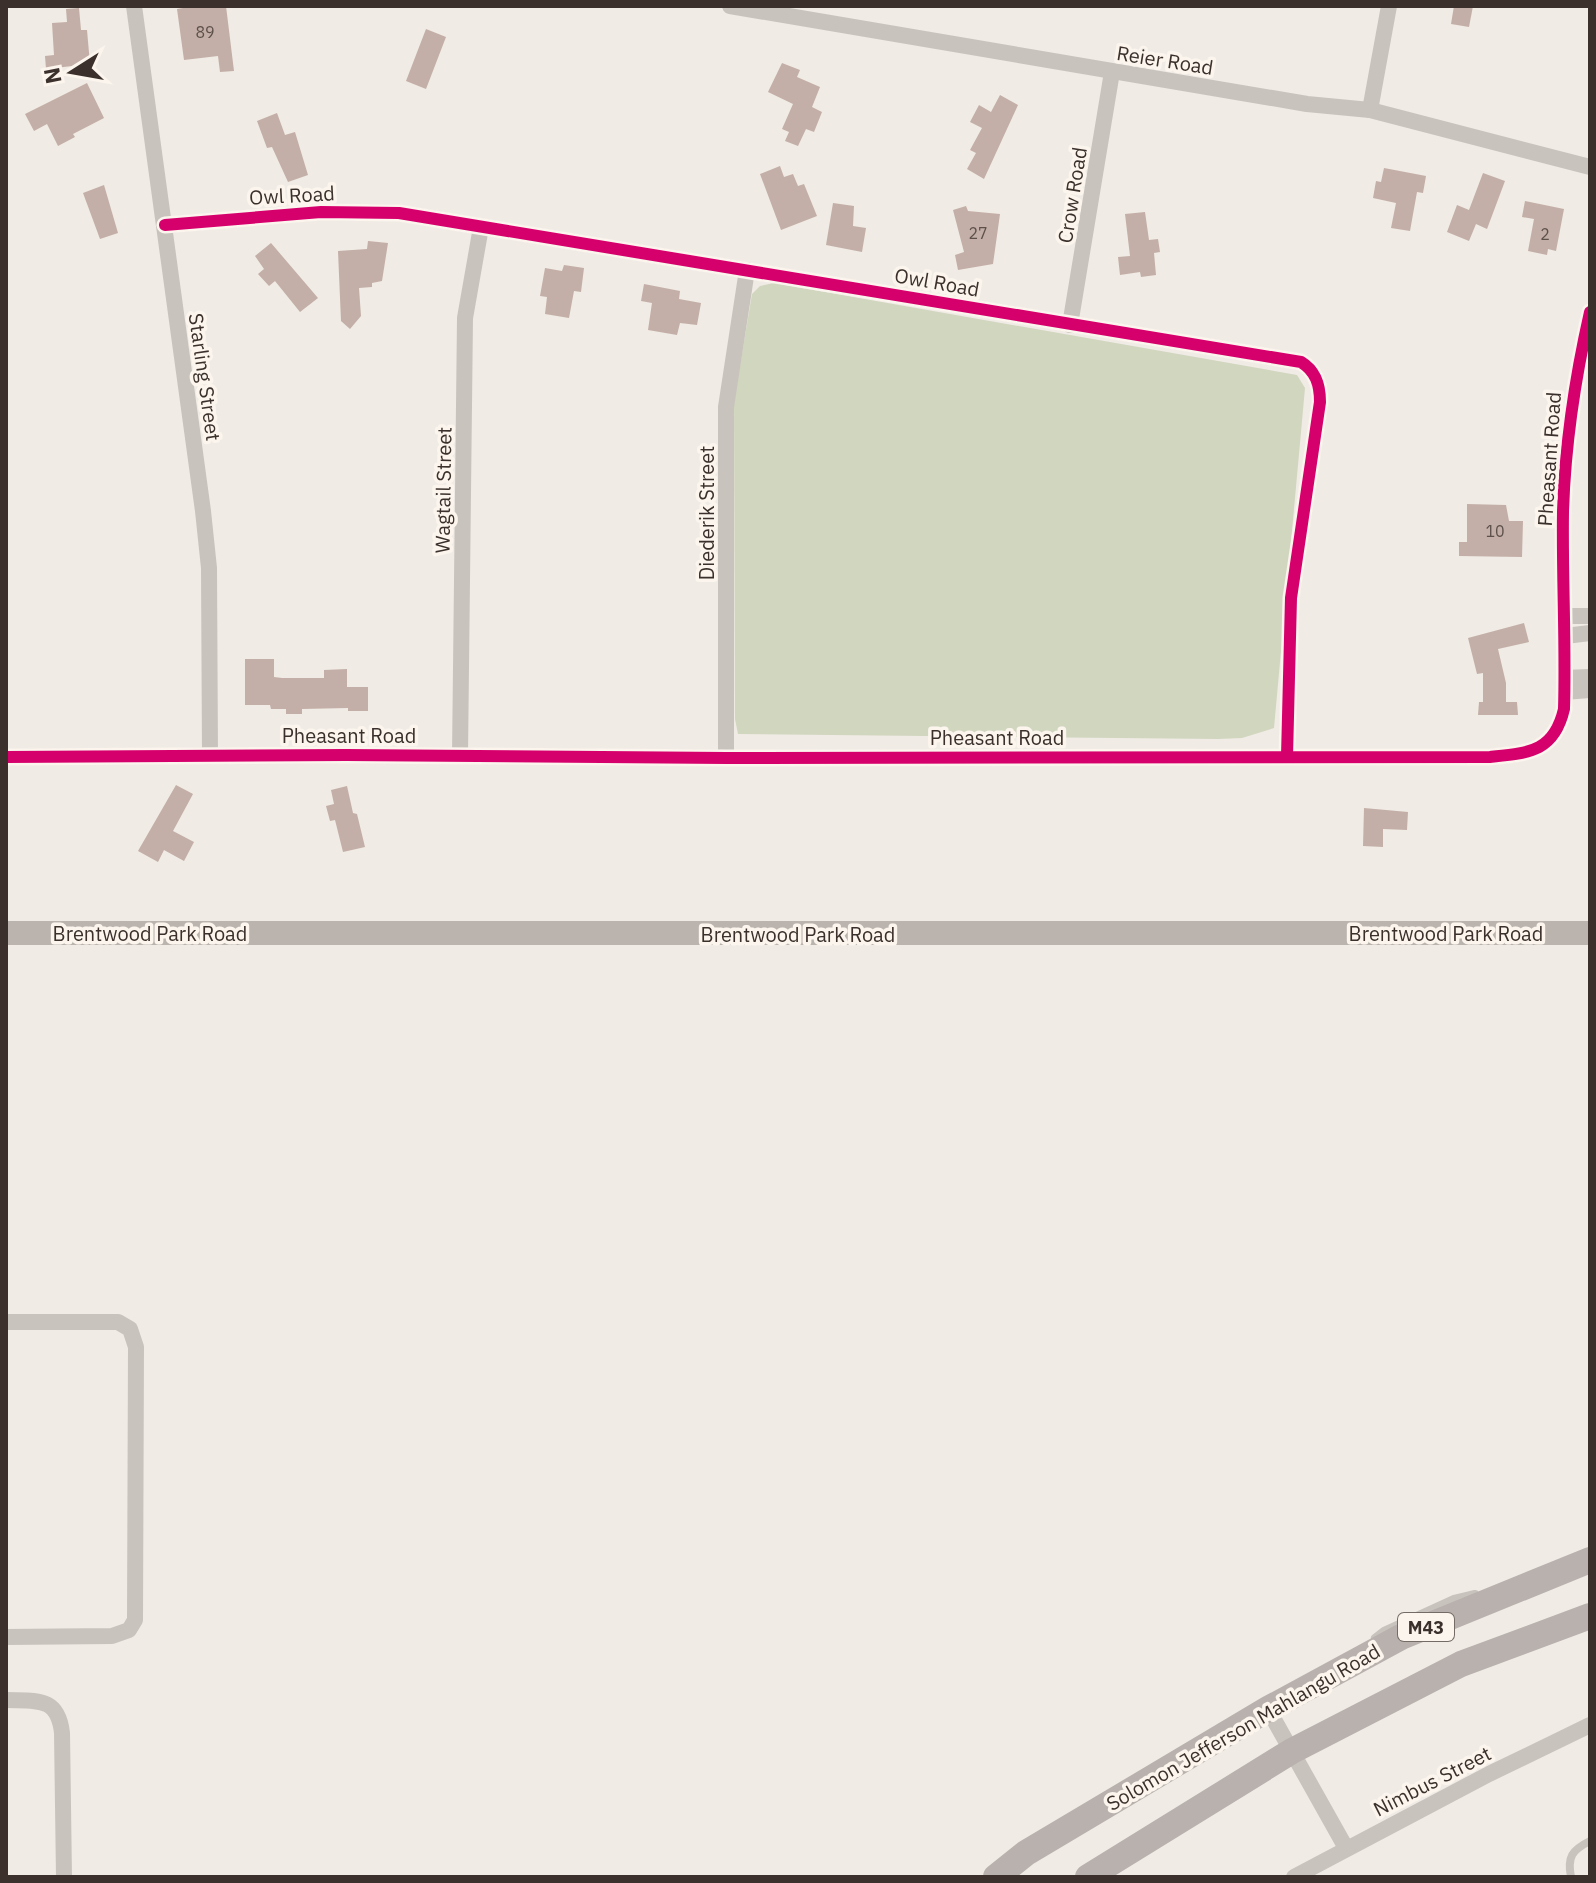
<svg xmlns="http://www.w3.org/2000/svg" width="1596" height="1883" viewBox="0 0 1596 1883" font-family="'IBM Plex Sans',sans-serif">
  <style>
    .green { fill: #d1d6bf }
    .building { fill: #c3afa7 }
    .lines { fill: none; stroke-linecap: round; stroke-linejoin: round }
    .lane { stroke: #c9c3be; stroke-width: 8 }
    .street { stroke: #c9c3be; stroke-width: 16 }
    .secondary { stroke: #bab3ae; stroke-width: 24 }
    .primary { stroke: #b8b1ad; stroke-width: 26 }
    .cycleway-casing { stroke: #fbf5ee; stroke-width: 17 }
    .cycleway { stroke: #d6006c; stroke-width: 12 }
    .labels { text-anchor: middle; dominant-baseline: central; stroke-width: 7; stroke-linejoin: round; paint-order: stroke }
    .number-label { font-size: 16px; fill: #5d504a }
    .shield { fill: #fbf5ee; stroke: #756b66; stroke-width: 2 }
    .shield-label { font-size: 18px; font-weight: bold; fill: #3b302b }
    .street-label { font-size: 20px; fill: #3b302b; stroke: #fbf5ee }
  </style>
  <rect width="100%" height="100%" fill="#f0ebe5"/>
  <polygon class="green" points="774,283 1297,375 1305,388 1274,728 1242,738 1218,739 738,734 735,719 734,402 752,294 760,286"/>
  <g class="building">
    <polygon points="195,6 226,6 234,71 220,72 218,56 184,60 177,9"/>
    <polygon points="1454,6 1473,6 1469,27 1451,24"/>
    <polygon points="79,8 81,30 87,30 90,64 46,69 45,56 54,55 52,23 67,22 66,9"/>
    <polygon points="426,29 446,37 426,89 406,81"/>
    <polygon points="782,63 800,70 797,77 820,87 812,107 822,112 814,132 806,129 798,146 785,141 789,132 782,129 793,104 768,92"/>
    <polygon points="87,83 104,118 73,134 75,137 58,146 47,124 34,131 25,114"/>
    <polygon points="1000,95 1018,105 984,179 967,169 976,153 970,150 982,128 970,122 979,105 991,112"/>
    <polygon points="277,113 285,135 295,132 308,175 288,182 272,147 267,148 257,121"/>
    <polygon points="780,166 784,177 793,174 798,186 804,184 817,216 781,230 760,174"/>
    <polygon points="1384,168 1426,176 1423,193 1417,192 1410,231 1391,228 1396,203 1373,198 1376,181 1381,182"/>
    <polygon points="1483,173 1505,181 1487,229 1476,224 1469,241 1447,232 1457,205 1469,210"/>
    <polygon points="104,185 118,233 100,239 83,193"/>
    <polygon points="1525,201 1564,209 1556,251 1548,249 1547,255 1528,251 1534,219 1522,217"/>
    <polygon points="833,203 854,206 853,226 866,228 862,252 826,245"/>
    <polygon points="966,206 968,211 1000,214 993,264 958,270 955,255 964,252 953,210"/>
    <polygon points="1145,212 1149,240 1158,239 1160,252 1154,253 1156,275 1141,277 1140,272 1120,275 1118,257 1130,256 1125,214"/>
    <polygon points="368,241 388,243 382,281 372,283 372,287 359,288 361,316 350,329 341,321 338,251 367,249"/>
    <polygon points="271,243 318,298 300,312 275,281 269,286 258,274 264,269 255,256"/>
    <polygon points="564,265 584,268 581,292 574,291 569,318 545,314 547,297 540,296 545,268 562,271"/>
    <polygon points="644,284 680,291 679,299 701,303 697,325 680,323 677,335 648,330 652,303 641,301"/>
    <polygon points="1467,504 1506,505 1509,521 1523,521 1522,557 1459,556 1459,542 1467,542"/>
    <polygon points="1524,623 1529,642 1498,649 1506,683 1506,702 1517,702 1518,715 1478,715 1479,702 1483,702 1483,673 1477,674 1468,638"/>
    <polygon points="245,659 274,659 274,677 282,678 324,678 324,670 347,669 347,687 368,687 368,711 348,711 348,708 302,709 302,714 286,714 286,709 271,709 270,705 245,705"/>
    <polygon points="176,785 193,794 173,831 194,842 184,861 164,850 158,862 138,851"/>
    <polygon points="347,786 353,813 357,814 365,847 343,852 335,820 330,821 326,806 334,804 331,790"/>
    <polygon points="1364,808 1408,812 1407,830 1383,829 1383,847 1363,846"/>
  </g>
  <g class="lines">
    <g class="lane">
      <polyline points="1375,1638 1384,1631 1454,1599 1475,1594"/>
      <path d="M 1571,1877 C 1567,1857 1572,1850 1590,1841"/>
    </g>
    <g class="street">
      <polyline points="134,6 203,511 209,568 210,756"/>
      <polyline points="730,6 1307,104 1370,110 1590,167"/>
      <polyline points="1370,110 1389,6"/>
      <path d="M 165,225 L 321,212 L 399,213 L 1301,362 C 1316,371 1320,385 1320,402 L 1291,598 L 1287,756"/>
      <polyline points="1070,325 1112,72"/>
      <polyline points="1564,616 1590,616"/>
      <polyline points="1565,636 1590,633"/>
      <polyline points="1564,678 1590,677"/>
      <polyline points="1564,692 1590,690"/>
      <polyline points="460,755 465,318 481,227"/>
      <path d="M 6,757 L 346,755 L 726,758 L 1490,757 C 1529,753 1554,752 1564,709 C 1566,643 1562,578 1563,512 C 1565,444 1575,378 1590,312"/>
      <polyline points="726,758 726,407 747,270"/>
      <polyline points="6,1322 118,1322 130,1329 136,1347 135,1620 129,1630 112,1636 6,1637"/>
      <path d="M 6,1700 C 36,1701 58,1696 62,1733 L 64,1877"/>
      <polyline points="1268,1709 1346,1848"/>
      <polyline points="1294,1877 1489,1774 1590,1725"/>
    </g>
    <polyline class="secondary" points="6,933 1590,933"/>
    <g class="primary">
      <polyline points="996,1877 1026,1853 1268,1709 1401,1637 1590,1560"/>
      <polyline points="1088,1877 1292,1751 1461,1664 1590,1616"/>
    </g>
    <g class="cycleway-casing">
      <g id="cycleway">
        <path d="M 165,225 L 321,212 L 399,213 L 1301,362 C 1316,371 1320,385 1320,402 L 1291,598 L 1287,756"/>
        <path d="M 6,757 L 346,755 L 726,758 L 1490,757 C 1529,753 1554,752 1564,709 C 1566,643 1562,578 1563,512 C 1565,444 1575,378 1590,312"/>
      </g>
    </g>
    <use href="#cycleway" class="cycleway"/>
  </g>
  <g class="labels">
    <g class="number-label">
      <text x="205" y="32">89</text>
      <text x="978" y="233">27</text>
      <text x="1545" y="234">2</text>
      <text x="1495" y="531">10</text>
    </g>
    <rect class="shield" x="1398" y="1613" width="56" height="28" rx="6"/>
    <g class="shield-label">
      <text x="1426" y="1627">M43</text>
    </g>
    <g class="street-label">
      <text transform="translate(1165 60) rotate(9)">Reier Road</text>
      <text transform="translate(292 195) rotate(-3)">Owl Road</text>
      <text transform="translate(1072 195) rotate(-81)">Crow Road</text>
      <text transform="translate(937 282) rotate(10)">Owl Road</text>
      <text transform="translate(205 377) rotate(82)">Starling Street</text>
      <text transform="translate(1549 459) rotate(-86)">Pheasant Road</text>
      <text transform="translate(443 490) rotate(-89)">Wagtail Street</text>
      <text transform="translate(706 513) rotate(-90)">Diederik Street</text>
      <text x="349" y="735">Pheasant Road</text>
      <text x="997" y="737">Pheasant Road</text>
      <text x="150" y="933">Brentwood Park Road</text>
      <text x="1446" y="933">Brentwood Park Road</text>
      <text x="798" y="934">Brentwood Park Road</text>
      <text transform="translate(1243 1727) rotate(-30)">Solomon Jefferson Mahlangu Road</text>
      <text transform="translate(1432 1781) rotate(-27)">Nimbus Street</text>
    </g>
  </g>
  <rect width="1596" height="1883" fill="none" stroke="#3b302b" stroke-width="16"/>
  <g transform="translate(72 72) rotate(259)" stroke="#fbf5ee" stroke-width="6" paint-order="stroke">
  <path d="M0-6L14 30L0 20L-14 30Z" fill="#3b302b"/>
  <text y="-12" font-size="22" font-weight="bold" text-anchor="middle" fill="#3b302b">N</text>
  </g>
</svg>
